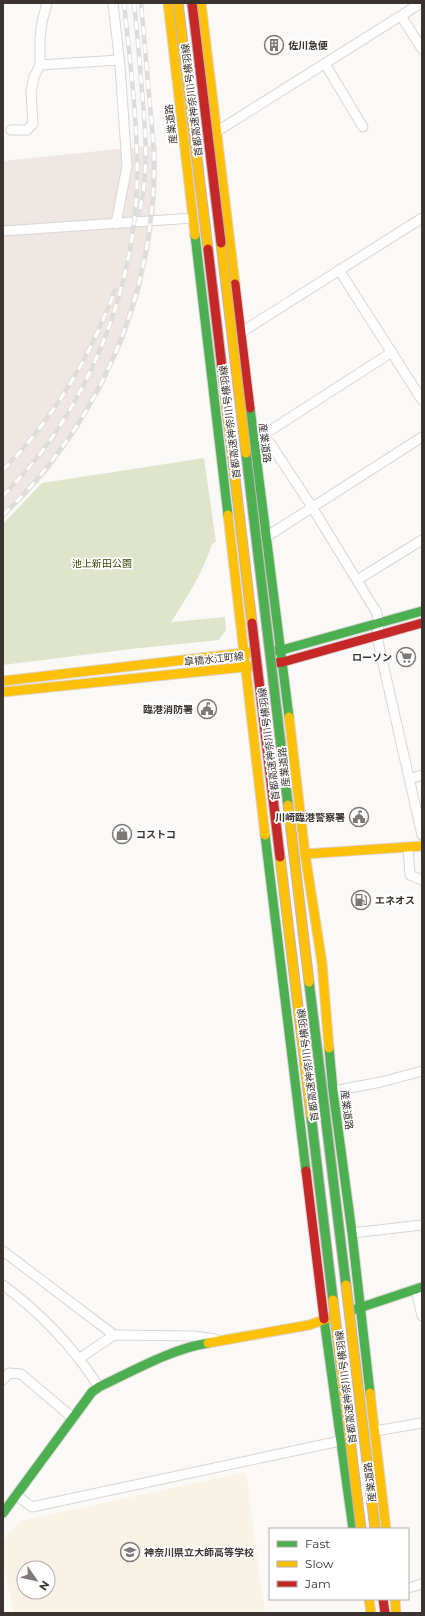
<svg xmlns="http://www.w3.org/2000/svg" width="425" height="1616" viewBox="0 0 425 1616" font-family="Montserrat,'Noto Sans JP',sans-serif">
  <style>
    .built { fill: #efe7e4 }
    .education { fill: #f9f3e6; fill-rule: evenodd }
    .park { fill: #dee5cb }
    .lines { fill: none; stroke-linecap: round; stroke-linejoin: round }
    .street-casing { stroke: #dbd6d4; stroke-width: 11 }
    .fast-casing { stroke: #dbd6d4; stroke-width: 11 }
    .slow-casing { stroke: #dbd6d4; stroke-width: 11 }
    .jam-casing { stroke: #dbd6d4; stroke-width: 11 }
    .street { stroke: #fefefe; stroke-width: 9 }
    .fast { stroke: #4caf50; stroke-width: 9 }
    .slow { stroke: #ffc107; stroke-width: 9 }
    .jam { stroke: #c62828; stroke-width: 9 }
    .rail-casing { stroke: #dedddd; stroke-width: 4.5 }
    .rail { stroke: #fff; stroke-width: 3; stroke-dasharray: 9; stroke-linecap: butt }
    .fast-bridge-casing { stroke: #c0b1b7; stroke-width: 11; stroke-linecap: butt }
    .slow-bridge-casing { stroke: #c0b1b7; stroke-width: 11; stroke-linecap: butt }
    .jam-bridge-casing { stroke: #c0b1b7; stroke-width: 11; stroke-linecap: butt }
    .fast-bridge { stroke: #4caf50; stroke-width: 9 }
    .slow-bridge { stroke: #ffc107; stroke-width: 9 }
    .jam-bridge { stroke: #c62828; stroke-width: 9 }
    .labels { text-anchor: middle; dominant-baseline: central; stroke-width: 3.5; stroke-linejoin: round; paint-order: stroke }
    .poi-label { font-size: 10px; font-weight: bold; fill: #3b3330; stroke: #fff; text-anchor: start }
    .street-label { font-size: 10px; fill: #3b3330; stroke: #fff }
    .park-label { font-size: 10px; fill: #394600; stroke: #fff }
  </style>
  <rect width="100%" height="100%" fill="#fbf9f7"/>
  <polygon class="built" points="157,145 157,177 155,212 150,246 140,293 124,341 102,388 77,431 50,469 28,494 3,519 3,161"/>
  <path class="education" d="M 246,1472 L 265,1613 L 14,1613 L 3,1564 L 3,1541 L 20,1521 ZM 24,1568 L 48,1568 L 48,1592 L 24,1592 Z"/>
  <path class="park" d="M 204,458 L 216,542 L 212,544 C 202,574 188,596 171,622 L 225,617 L 226,630 L 219,640 L 131,649 L 3,665 L 3,524 L 42,483 Z"/>
  <g class="lines">
    <g class="street-casing">
      <g id="street">
        <polyline points="113,3 120,66 127,166 116,224"/>
        <polyline points="401,16 422,49"/>
        <polyline points="325,64 363,127"/>
        <polyline points="40,65 119,60"/>
        <polyline points="11,130 27,130 33,124 31,92 34,77 40,65 40,38 42,22 47,3"/>
        <polyline points="216,132 421,3"/>
        <polyline points="3,231 193,218"/>
        <polyline points="339,270 422,400"/>
        <polyline points="240,333 422,218"/>
        <polyline points="253,435 263,438 270,443 312,507 377,613 379,624 377,637 422,835"/>
        <polyline points="260,437 392,352"/>
        <polyline points="266,537 422,437"/>
        <polyline points="357,580 422,540"/>
        <polyline points="410,779 422,775"/>
        <polyline points="408,848 410,875 422,880"/>
        <polyline points="333,1091 381,1082 422,1071"/>
        <polyline points="352,1233 422,1225"/>
        <polyline points="3,1251 114,1335"/>
        <path d="M 3,1285 C 41,1313 73,1347 99,1387"/>
        <polyline points="416,1289 422,1316"/>
        <polyline points="80,1358 114,1335 195,1336 215,1339"/>
        <polyline points="3,1380 9,1373 21,1374 73,1418"/>
        <polyline points="375,1431 422,1423"/>
        <polyline points="16,1495 32,1507 340,1441"/>
        <polyline points="408,1588 422,1584"/>
      </g>
    </g>
    <g class="fast-casing">
      <g id="fast">
        <polyline points="195,235 228,515"/>
        <polyline points="250,408 289,717"/>
        <polyline points="273,651 282,650 422,611"/>
        <polyline points="265,835 306,1171"/>
        <polyline points="329,1048 333,1091 352,1233 370,1393"/>
        <polyline points="353,1310 422,1287"/>
        <polyline points="324,1319 353,1529"/>
        <path d="M 3,1513 L 92,1392 L 99,1387 C 133,1371 171,1349 208,1343"/>
      </g>
    </g>
    <g class="slow-casing">
      <g id="slow">
        <polyline points="168,3 195,235"/>
        <polyline points="201,3 235,284"/>
        <polyline points="228,515 265,835"/>
        <polyline points="3,681 252,652"/>
        <polyline points="3,692 254,666"/>
        <polyline points="289,717 305,854 322,963 329,1048"/>
        <polyline points="305,854 422,846"/>
        <polyline points="208,1343 309,1325 332,1317"/>
        <polyline points="370,1393 386,1529"/>
        <polyline points="369,1599 371,1613"/>
        <polyline points="395,1599 396,1613"/>
      </g>
    </g>
    <g class="jam-casing">
      <g id="jam">
        <polyline points="235,284 250,408"/>
        <polyline points="275,663 283,662 422,623"/>
        <polyline points="306,1171 324,1319"/>
        <polyline points="383,1599 385,1613"/>
      </g>
    </g>
    <use href="#street" class="street"/>
    <use href="#fast" class="fast"/>
    <use href="#slow" class="slow"/>
    <use href="#jam" class="jam"/>
    <g class="rail-casing">
      <g id="rail">
        <path d="M 134,3 C 137,28 139,54 141,80 C 145,125 150,169 139,214"/>
        <path d="M 3,470 C 54,418 90,358 115,290"/>
        <path d="M 3,496 C 18,480 33,464 46,446 C 101,370 135,274 137,181 C 138,122 130,62 124,3"/>
        <path d="M 3,515 C 97,425 150,305 154,175 C 155,152 152,128 150,106 C 147,71 144,37 141,3"/>
      </g>
    </g>
    <use href="#rail" class="rail"/>
    <g class="fast-bridge-casing">
      <g id="fast-bridge">
        <polyline points="246,453 288,805"/>
        <polyline points="309,982 346,1285"/>
        <polyline points="311,1115 333,1300"/>
      </g>
    </g>
    <g class="slow-bridge-casing">
      <g id="slow-bridge">
        <polyline points="178,3 208,249"/>
        <polyline points="221,243 246,453"/>
        <polyline points="223,376 252,623"/>
        <polyline points="288,805 309,982"/>
        <polyline points="280,857 311,1115"/>
        <polyline points="346,1285 375,1529"/>
        <polyline points="333,1300 361,1529"/>
      </g>
    </g>
    <g class="jam-bridge-casing">
      <g id="jam-bridge">
        <polyline points="192,3 221,243"/>
        <polyline points="208,249 223,376"/>
        <polyline points="252,623 280,857"/>
      </g>
    </g>
    <use href="#fast-bridge" class="fast-bridge"/>
    <use href="#slow-bridge" class="slow-bridge"/>
    <use href="#jam-bridge" class="jam-bridge"/>
  </g>
  <defs>
    <g id="building-ring" transform="scale(1)"><circle r="9.5" fill="#fff" stroke="#7e7876" stroke-width="1.5"/><path d="M-4-6H4V6H1V3H-1V6H-4ZM-2.5-4.3h1.7v1.8h-1.7ZM.8-4.3h1.7v1.8H.8ZM-2.5-1h1.7V.8h-1.7ZM.8-1h1.7V.8H.8Z" fill="#7e7876"/></g>
    <g id="supermarket-ring" transform="scale(1)"><circle r="9.5" fill="#fff" stroke="#7e7876" stroke-width="1.5"/><path d="M-6-5.5h2.5l.6 2H6L4.5 2H-2.5L-4.4-4H-6ZM-1.5 3.2a1.3 1.3 0 1 0 .1 0ZM3 3.2a1.3 1.3 0 1 0 .1 0Z" fill="#7e7876"/></g>
    <g id="civic-ring" transform="scale(1)"><circle r="9.5" fill="#fff" stroke="#7e7876" stroke-width="1.5"/><path d="M-.6-6.5H3V-4.5H.6V-3L4-1V1h2V6H-6V1h2V-1L-.6-3ZM-1.2 2.5V6h2.4V2.5Z" fill="#7e7876"/></g>
    <g id="shop-ring" transform="scale(1)"><circle r="9.5" fill="#fff" stroke="#7e7876" stroke-width="1.5"/><path d="M-5-2.5h2.3a2.7 3.5 0 0 1 5.4 0H5L5.5 6h-11ZM-1.5-2.5h3a1.5 2.3 0 0 0-3 0Z" fill="#7e7876"/></g>
    <g id="fuel-ring" transform="scale(1)"><circle r="9.5" fill="#fff" stroke="#7e7876" stroke-width="1.5"/><path d="M-5.5-6h7V0h2V4h1.3V-2.5L3-4.5l.8-.8L6-3V5H2.5V1h-1V6h-7ZM-4.2-4.7v3.2H.2V-4.7Z" fill="#7e7876"/></g>
    <g id="school-ring" transform="scale(1)"><circle r="9.5" fill="#fff" stroke="#7e7876" stroke-width="1.5"/><path d="M0-5L7-2L0 1L-7-2ZM-4 1L0 2.5L4 1V4Q0 6-4 4Z" fill="#7e7876"/></g>
  </defs>
  <g fill-rule="evenodd">
    <use href="#building-ring" x="274" y="45"/>
    <use href="#supermarket-ring" x="406" y="657"/>
    <use href="#civic-ring" x="207" y="709"/>
    <use href="#civic-ring" x="359" y="817"/>
    <use href="#shop-ring" x="122" y="834"/>
    <use href="#fuel-ring" x="361" y="900"/>
    <use href="#school-ring" x="130" y="1552"/>
  </g>
  <g class="labels">
    <g class="poi-label">
      <text x="288" y="45">佐川急便</text>
      <text x="392" y="657" text-anchor="end">ローソン</text>
      <text x="193" y="709" text-anchor="end">臨港消防署</text>
      <text x="345" y="817" text-anchor="end">川崎臨港警察署</text>
      <text x="136" y="834">コストコ</text>
      <text x="375" y="900">エネオス</text>
      <text x="144" y="1552">神奈川県立大師高等学校</text>
    </g>
    <g class="street-label">
      <text transform="translate(192 100) rotate(-97)">首都高速神奈川1号横羽線</text>
      <text transform="translate(171 124) rotate(-97)">産業道路</text>
      <text transform="translate(230 422) rotate(-97)">首都高速神奈川1号横羽線</text>
      <text transform="translate(265 443) rotate(83)">産業道路</text>
      <text transform="translate(214 659) rotate(-6)">皐橋水江町線</text>
      <text transform="translate(269 744) rotate(-97)">首都高速神奈川1号横羽線</text>
      <text transform="translate(284 767) rotate(-96)">産業道路</text>
      <text transform="translate(308 1065) rotate(-97)">首都高速神奈川1号横羽線</text>
      <text transform="translate(347 1110) rotate(83)">産業道路</text>
      <text transform="translate(346 1387) rotate(-97)">首都高速神奈川1号横羽線</text>
      <text transform="translate(370 1482) rotate(-97)">産業道路</text>
    </g>
    <g class="park-label">
      <text x="102" y="563">池上新田公園</text>
    </g>
  </g>
  <rect width="425" height="1616" fill="none" stroke="#3b3330" stroke-width="8"/>
  <rect x="269" y="1528" width="140" height="72" fill="#ffffff" stroke="#b1adac"/>
  <rect x="277" y="1541" width="20" height="6" fill="#4caf50" stroke="#b1adac"/>
  <text x="305" y="1548" font-size="12" fill="#3b3330">Fast</text>
  <rect x="277" y="1561" width="20" height="6" fill="#ffc107" stroke="#b1adac"/>
  <text x="305" y="1568" font-size="12" fill="#3b3330">Slow</text>
  <rect x="277" y="1581" width="20" height="6" fill="#c62828" stroke="#b1adac"/>
  <text x="305" y="1588" font-size="12" fill="#3b3330">Jam</text>
  <g transform="translate(36 1580) rotate(124)"><circle r="19" fill="#ffffff" stroke="#b1adac"/>
  <path d="M0-3L7 15L0 10L-7 15Z" fill="#7e7876"/>
  <text y="-6" font-size="11" font-weight="bold" text-anchor="middle" fill="#3b3330">N</text>
  </g>
</svg>
